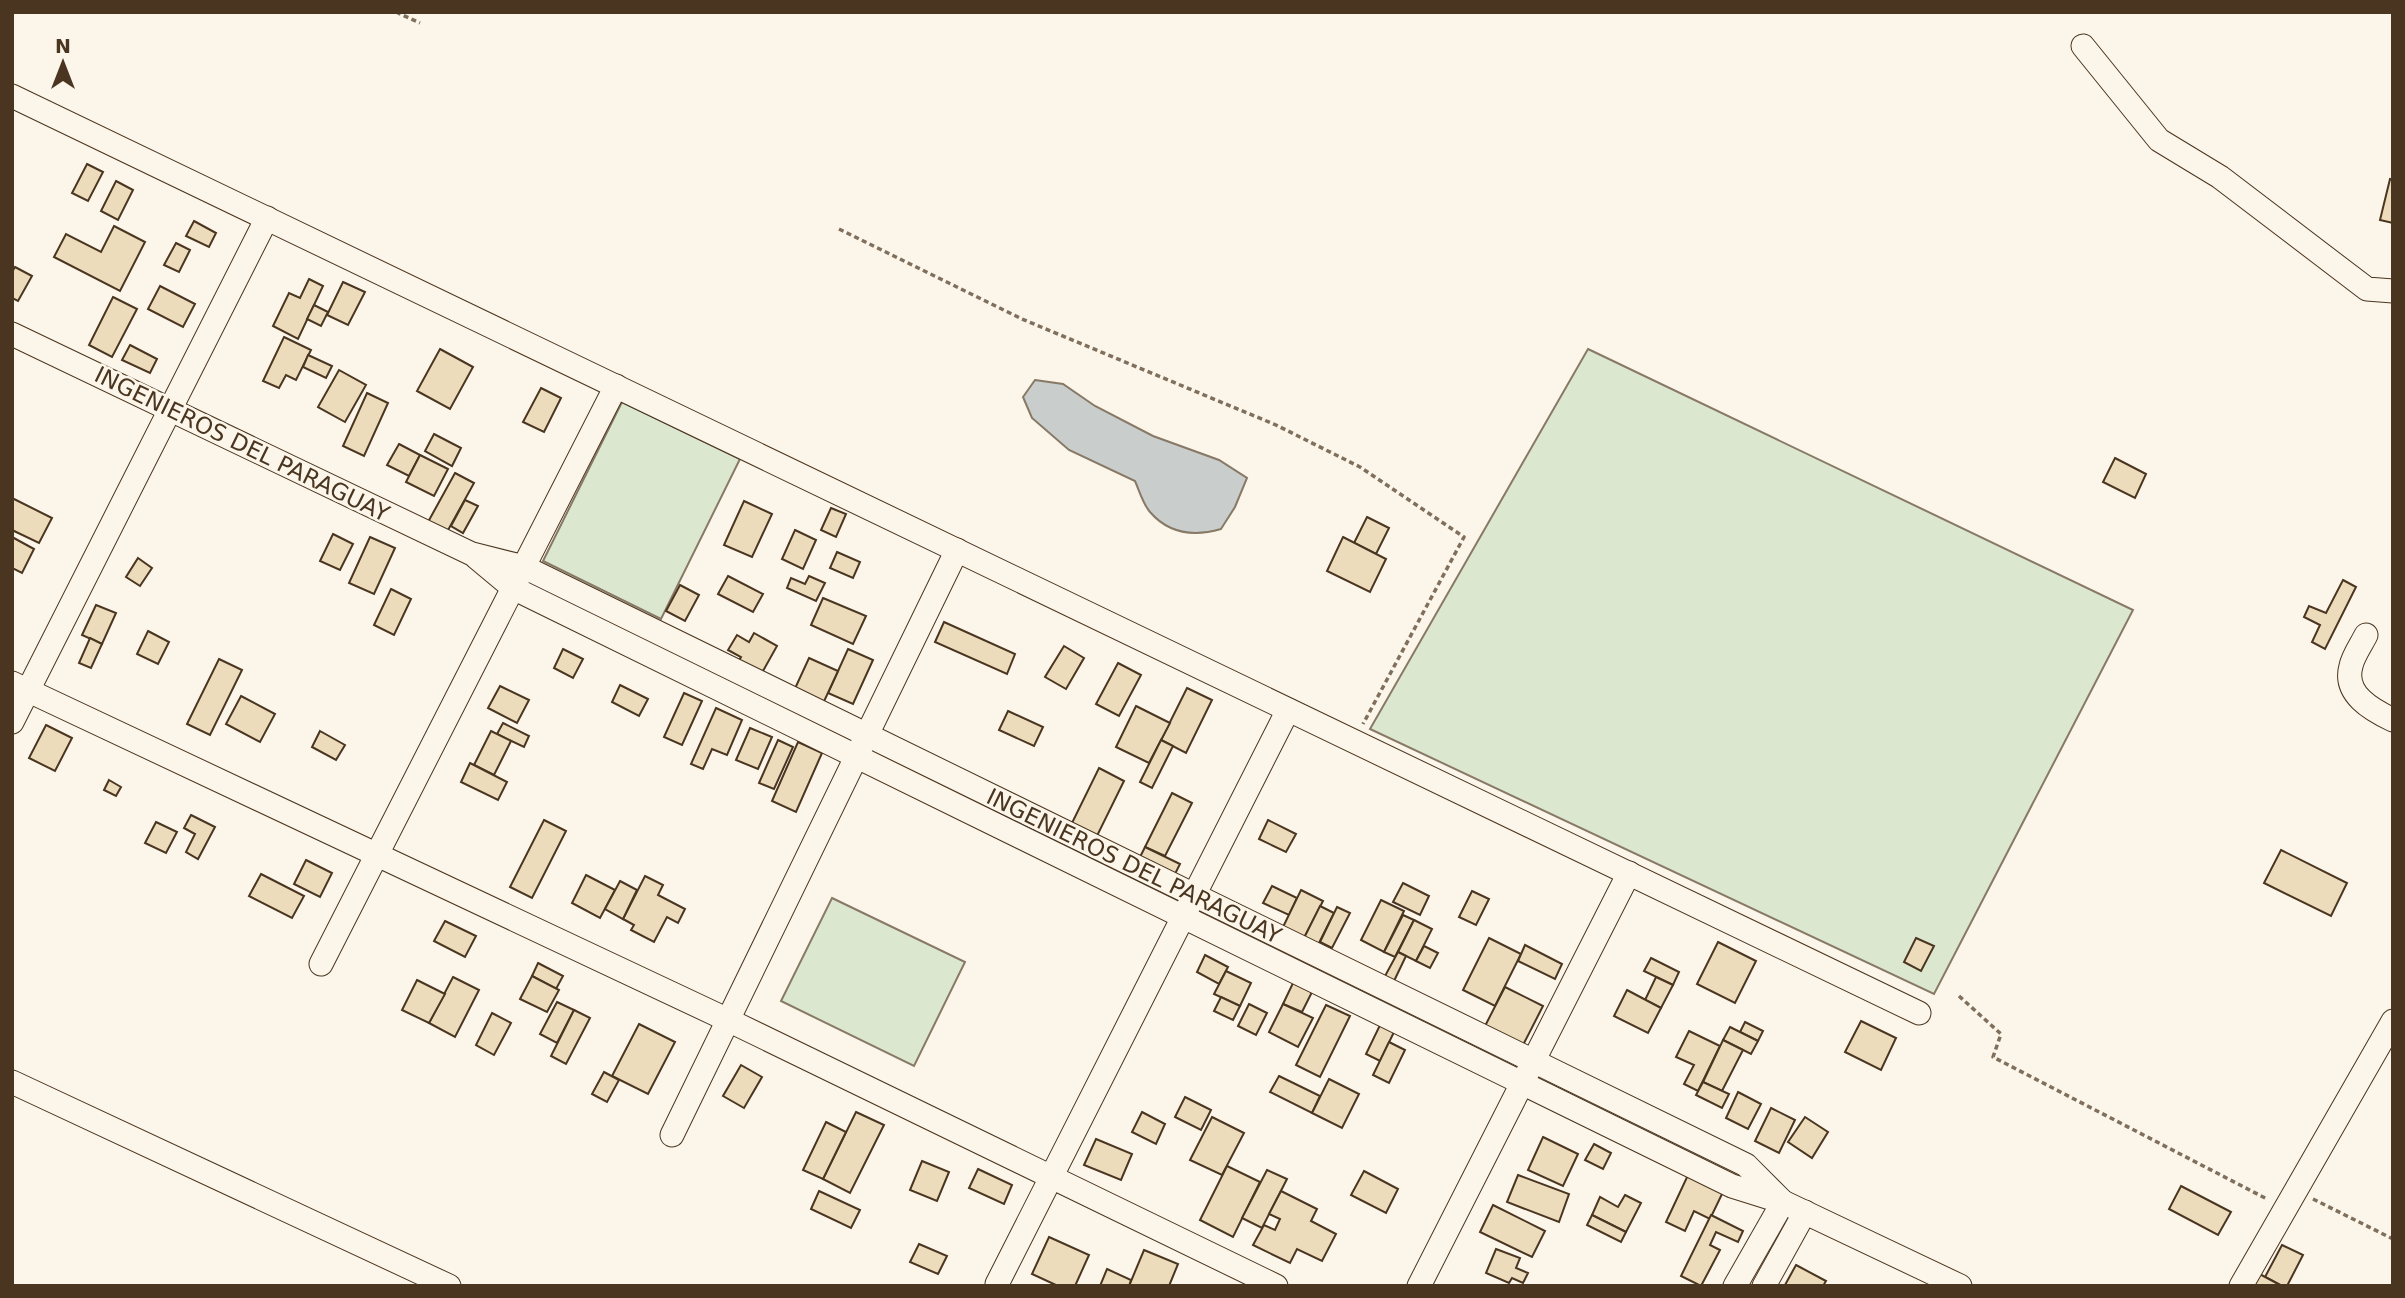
<svg xmlns="http://www.w3.org/2000/svg" width="2405" height="1298" viewBox="0 0 2405 1298" font-family="'DejaVu Sans',sans-serif">
  <style>
    .green { fill: #dce7d0; stroke: #887966; stroke-width: 2 }
    .water { fill: #c9cecd; stroke: #887966; stroke-width: 2 }
    .building { fill: #ecdcbc; stroke: #4a3520; stroke-width: 2 }
    .lines { fill: none; stroke-linecap: round; stroke-linejoin: round }
    .minor-casing { stroke: #4a3520; stroke-width: 25 }
    .path { stroke: #7f6f5c; stroke-width: 3.5; stroke-dasharray: 5 3.5; stroke-linecap: butt }
    .minor { stroke: #fbf6e9; stroke-width: 23 }
    .labels { text-anchor: middle; dominant-baseline: central; stroke-width: 5; stroke-linejoin: round; paint-order: stroke }
    .street-label { font-size: 23px; fill: #4a3520; stroke: #fbf6e9 }
  </style>
  <rect width="100%" height="100%" fill="#fbf6e9"/>
  <g class="green">
    <polygon points="1588,349 2133,610 1934,994 1370,729"/>
    <polygon points="622,402 740,459 661,619 543,561"/>
    <polygon points="832,898 965,962 914,1066 781,1001"/>
  </g>
  <path class="water" d="M 1035,380 L 1063,384 L 1095,406 L 1153,436 L 1219,460 L 1247,478 L 1235,507 L 1221,529 C 1193,537 1169,534 1150,512 C 1143,504 1139,490 1135,481 L 1069,450 L 1032,418 L 1023,397 Z"/>
  <g class="building">
    <polygon points="87,164 103,172 88,201 72,193"/>
    <polygon points="2390,179 2393,180 2393,223 2380,220"/>
    <polygon points="116,181 133,190 118,220 101,211"/>
    <polygon points="194,221 216,233 209,247 186,236"/>
    <polygon points="114,226 145,242 120,291 54,257 66,234 101,252"/>
    <polygon points="176,243 190,250 179,272 164,265"/>
    <polygon points="15,267 32,276 18,301 12,298 12,272"/>
    <polygon points="309,279 323,286 298,339 273,326 289,293 300,298"/>
    <polygon points="343,282 365,292 348,325 327,315"/>
    <polygon points="160,286 195,304 183,327 148,309"/>
    <polygon points="113,297 137,309 112,357 89,345"/>
    <polygon points="314,305 328,312 321,326 307,319"/>
    <polygon points="284,337 311,350 296,380 286,375 279,388 263,381"/>
    <polygon points="130,345 157,359 150,373 122,360"/>
    <polygon points="440,349 473,367 450,409 417,391"/>
    <polygon points="308,355 332,366 326,378 303,367"/>
    <polygon points="339,370 366,385 345,422 318,407"/>
    <polygon points="541,388 561,398 544,432 523,422"/>
    <polygon points="367,393 388,403 364,456 343,446"/>
    <polygon points="434,434 461,448 452,466 425,451"/>
    <polygon points="399,444 420,455 409,476 387,465"/>
    <polygon points="420,455 448,469 434,496 406,482"/>
    <polygon points="2115,458 2146,474 2135,498 2103,482"/>
    <polygon points="455,473 474,483 447,532 428,522"/>
    <polygon points="12,498 52,518 39,543 12,530"/>
    <polygon points="465,500 478,506 463,533 451,526"/>
    <polygon points="744,501 772,514 752,557 724,545"/>
    <polygon points="831,508 846,514 836,537 821,530"/>
    <polygon points="1367,517 1389,528 1376,554 1354,543"/>
    <polygon points="795,530 816,540 803,569 782,559"/>
    <polygon points="333,534 353,544 340,570 320,561"/>
    <polygon points="12,537 34,549 22,573 12,568"/>
    <polygon points="370,537 395,548 374,594 349,583"/>
    <polygon points="1343,537 1386,559 1370,592 1327,571"/>
    <polygon points="837,552 860,562 853,578 830,568"/>
    <polygon points="138,558 152,568 140,586 126,577"/>
    <polygon points="728,576 763,594 753,612 718,594"/>
    <polygon points="809,576 825,583 816,601 787,588 791,578 805,584"/>
    <polygon points="2343,580 2356,587 2325,649 2312,642 2320,625 2304,617 2309,606 2326,613"/>
    <polygon points="680,585 699,595 685,621 666,611"/>
    <polygon points="391,589 411,599 394,635 374,625"/>
    <polygon points="823,598 866,616 853,644 811,625"/>
    <polygon points="96,605 116,613 102,644 82,635"/>
    <polygon points="944,622 1015,654 1007,674 935,642"/>
    <polygon points="148,631 169,642 158,664 137,654"/>
    <polygon points="754,633 777,646 759,678 736,665 741,657 728,650 737,635 749,642"/>
    <polygon points="90,638 102,644 91,668 79,663"/>
    <polygon points="1064,646 1084,658 1066,689 1045,677"/>
    <polygon points="563,649 583,659 573,678 554,668"/>
    <polygon points="848,649 873,660 853,704 828,693"/>
    <polygon points="809,658 838,671 821,708 792,695"/>
    <polygon points="219,659 242,670 210,735 187,724"/>
    <polygon points="1118,663 1141,675 1119,716 1096,704"/>
    <polygon points="620,685 648,699 639,716 612,702"/>
    <polygon points="500,686 529,700 517,723 488,708"/>
    <polygon points="1187,688 1212,700 1186,753 1161,740"/>
    <polygon points="684,693 702,701 682,745 664,737"/>
    <polygon points="241,696 275,714 260,742 226,724"/>
    <polygon points="1136,706 1170,723 1149,763 1116,747"/>
    <polygon points="716,708 742,720 727,755 712,749 703,769 691,764"/>
    <polygon points="1008,711 1043,727 1034,746 999,730"/>
    <polygon points="503,723 529,736 524,747 497,734"/>
    <polygon points="46,725 72,738 55,771 29,758"/>
    <polygon points="750,728 772,737 758,769 736,760"/>
    <polygon points="320,731 345,745 336,760 312,747"/>
    <polygon points="491,731 511,741 494,775 474,765"/>
    <polygon points="778,740 793,747 774,789 759,783"/>
    <polygon points="1161,740 1173,746 1152,788 1140,782"/>
    <polygon points="798,742 822,753 796,812 772,801"/>
    <polygon points="470,763 507,782 498,800 461,782"/>
    <polygon points="1099,768 1124,781 1095,840 1070,827"/>
    <polygon points="109,780 121,787 116,796 104,790"/>
    <polygon points="1172,793 1192,803 1165,856 1145,847"/>
    <polygon points="191,815 215,827 198,859 186,852 195,834 184,828"/>
    <polygon points="544,820 566,831 532,898 510,887"/>
    <polygon points="1268,820 1296,834 1286,852 1259,839"/>
    <polygon points="156,822 177,832 166,853 145,843"/>
    <polygon points="1145,847 1180,864 1175,874 1140,857"/>
    <polygon points="2281,850 2347,883 2331,916 2264,883"/>
    <polygon points="306,860 332,873 320,897 294,884"/>
    <polygon points="261,874 304,896 292,918 249,896"/>
    <polygon points="586,875 615,890 600,918 572,903"/>
    <polygon points="645,876 663,885 658,895 685,909 678,923 667,917 654,942 631,930 634,925 623,919"/>
    <polygon points="620,881 637,890 623,919 605,909"/>
    <polygon points="1403,883 1429,896 1420,915 1393,902"/>
    <polygon points="1272,886 1297,898 1289,915 1263,903"/>
    <polygon points="1301,890 1323,901 1303,940 1282,929"/>
    <polygon points="1472,891 1489,899 1476,925 1459,917"/>
    <polygon points="1381,900 1404,911 1384,952 1361,940"/>
    <polygon points="1320,906 1334,913 1317,947 1303,940"/>
    <polygon points="1337,907 1350,913 1332,948 1320,942"/>
    <polygon points="1403,915 1414,920 1395,957 1384,952"/>
    <polygon points="1414,920 1432,929 1416,961 1398,952"/>
    <polygon points="445,921 476,936 465,957 434,941"/>
    <polygon points="1489,938 1521,954 1495,1006 1463,990"/>
    <polygon points="1916,938 1934,946 1921,971 1904,962"/>
    <polygon points="1718,942 1756,961 1735,1003 1697,984"/>
    <polygon points="1525,945 1562,964 1555,979 1518,961"/>
    <polygon points="1424,946 1438,953 1430,968 1416,961"/>
    <polygon points="1398,952 1406,956 1394,981 1385,976"/>
    <polygon points="1205,955 1228,967 1219,984 1197,972"/>
    <polygon points="1651,958 1679,972 1673,985 1644,971"/>
    <polygon points="538,963 563,976 556,989 532,976"/>
    <polygon points="1226,971 1251,983 1240,1006 1214,994"/>
    <polygon points="532,976 559,990 547,1012 520,999"/>
    <polygon points="453,977 479,990 455,1037 429,1023"/>
    <polygon points="1656,977 1673,985 1661,1008 1645,1000"/>
    <polygon points="417,980 445,994 429,1023 402,1010"/>
    <polygon points="1293,983 1312,992 1302,1012 1283,1004"/>
    <polygon points="1505,987 1543,1006 1522,1047 1484,1028"/>
    <polygon points="1627,990 1661,1008 1648,1033 1614,1016"/>
    <polygon points="1221,997 1240,1006 1233,1020 1214,1011"/>
    <polygon points="557,1002 574,1010 557,1043 540,1034"/>
    <polygon points="1249,1004 1267,1013 1256,1035 1238,1026"/>
    <polygon points="1283,1004 1313,1018 1298,1047 1269,1032"/>
    <polygon points="1326,1005 1350,1016 1320,1077 1296,1065"/>
    <polygon points="574,1010 590,1018 566,1064 551,1056"/>
    <polygon points="492,1013 511,1023 494,1055 476,1045"/>
    <polygon points="1861,1021 1896,1038 1881,1070 1845,1052"/>
    <polygon points="1745,1022 1763,1031 1758,1041 1740,1032"/>
    <polygon points="1381,1023 1395,1030 1380,1061 1366,1054"/>
    <polygon points="639,1024 675,1042 648,1094 612,1076"/>
    <polygon points="1730,1027 1758,1041 1751,1054 1723,1040"/>
    <polygon points="1689,1031 1720,1046 1698,1091 1684,1084 1694,1065 1676,1057"/>
    <polygon points="1723,1040 1743,1050 1722,1091 1703,1082"/>
    <polygon points="1389,1042 1405,1050 1389,1083 1373,1075"/>
    <polygon points="741,1065 762,1077 744,1108 723,1096"/>
    <polygon points="604,1072 619,1080 607,1102 592,1094"/>
    <polygon points="1279,1076 1320,1096 1312,1113 1270,1092"/>
    <polygon points="1329,1079 1359,1094 1342,1128 1312,1113"/>
    <polygon points="1703,1082 1729,1094 1722,1108 1696,1095"/>
    <polygon points="1738,1092 1761,1104 1748,1129 1726,1118"/>
    <polygon points="1185,1097 1211,1110 1201,1130 1175,1117"/>
    <polygon points="1771,1108 1795,1120 1779,1153 1755,1141"/>
    <polygon points="856,1112 884,1125 850,1193 823,1179"/>
    <polygon points="1142,1112 1165,1124 1156,1144 1132,1132"/>
    <polygon points="1212,1117 1244,1133 1222,1175 1190,1160"/>
    <polygon points="1805,1117 1828,1132 1812,1158 1788,1142"/>
    <polygon points="826,1122 846,1132 823,1179 803,1170"/>
    <polygon points="1543,1137 1578,1154 1563,1186 1528,1170"/>
    <polygon points="1096,1139 1132,1154 1121,1180 1084,1165"/>
    <polygon points="1594,1144 1611,1153 1603,1169 1585,1160"/>
    <polygon points="922,1161 949,1172 937,1201 910,1190"/>
    <polygon points="1227,1166 1260,1182 1233,1237 1200,1220"/>
    <polygon points="978,1169 1012,1185 1004,1204 969,1188"/>
    <polygon points="1267,1170 1287,1179 1262,1228 1242,1218"/>
    <polygon points="1364,1171 1398,1189 1386,1213 1351,1195"/>
    <polygon points="1518,1175 1569,1194 1559,1222 1507,1202"/>
    <polygon points="1688,1175 1723,1192 1710,1219 1694,1211 1685,1231 1666,1222"/>
    <polygon points="2181,1186 2231,1212 2218,1235 2169,1209"/>
    <polygon points="819,1191 860,1210 851,1228 811,1209"/>
    <polygon points="1281,1191 1317,1209 1311,1221 1336,1234 1322,1261 1297,1249 1290,1263 1253,1245 1264,1225 1275,1230 1280,1219 1269,1214"/>
    <polygon points="1625,1195 1641,1203 1626,1232 1592,1215 1600,1197 1618,1207"/>
    <polygon points="1493,1205 1545,1231 1532,1257 1480,1232"/>
    <polygon points="1592,1215 1626,1232 1621,1242 1587,1225"/>
    <polygon points="1711,1215 1743,1231 1738,1242 1716,1232 1710,1245 1720,1250 1701,1286 1681,1276"/>
    <polygon points="1049,1237 1089,1255 1075,1286 1058,1286 1032,1274"/>
    <polygon points="919,1244 947,1256 938,1274 910,1262"/>
    <polygon points="2282,1245 2303,1255 2287,1286 2282,1286 2265,1277"/>
    <polygon points="1496,1249 1520,1258 1516,1268 1528,1273 1523,1283 1512,1278 1509,1283 1486,1273"/>
    <polygon points="1144,1250 1178,1264 1169,1286 1129,1286"/>
    <polygon points="1796,1265 1826,1281 1823,1286 1785,1285"/>
    <polygon points="1107,1269 1131,1280 1129,1286 1100,1286"/>
    <polygon points="2254,1271 2282,1286 2246,1286"/>
  </g>
  <g class="lines">
    <g class="minor-casing">
      <g id="minor">
        <polyline points="2083,46 2159,140 2220,177 2367,289 2393,291"/>
        <polyline points="12,96 1919,1013"/>
        <polyline points="12,334 472,554 524,567 1746,1165 1783,1202"/>
        <polyline points="477,558 513,588 1732,1186 1783,1202 1960,1286"/>
        <path d="M 2366,635 C 2361,645 2353,656 2351,666 C 2343,694 2372,710 2393,720"/>
        <polyline points="12,683 728,1020 1276,1286"/>
        <polyline points="12,722 267,218"/>
        <polyline points="321,964 616,386"/>
        <polyline points="12,1082 449,1286"/>
        <polyline points="672,1135 957,550"/>
        <polyline points="997,1284 1288,710"/>
        <polyline points="1419,1286 1629,873"/>
        <polyline points="1735,1286 1783,1202"/>
        <polyline points="1764,1286 1805,1212"/>
        <polyline points="2241,1286 2393,1021"/>
      </g>
    </g>
    <g class="path">
      <polyline points="396,12 420,23"/>
      <polyline points="839,229 1022,319 1276,425 1360,467 1464,537 1363,724"/>
      <polyline points="1959,996 2001,1034 1993,1057 2267,1199"/>
      <polyline points="2313,1199 2393,1239"/>
    </g>
    <use href="#minor" class="minor"/>
  </g>
  <g class="labels">
    <g class="street-label">
      <text transform="translate(242 444) rotate(26)">INGENIEROS DEL PARAGUAY</text>
      <text transform="translate(1134 866) rotate(26)">INGENIEROS DEL PARAGUAY</text>
    </g>
  </g>
  <rect width="2405" height="1298" fill="none" stroke="#4a3520" stroke-width="28"/>
  <g transform="translate(63 63)" stroke="#fbf6e9" stroke-width="5" paint-order="stroke">
  <path d="M0-5L12 26L0 18L-12 26Z" fill="#4a3520"/>
  <text y="-10" font-size="19" font-weight="bold" text-anchor="middle" fill="#4a3520">N</text>
  </g>
</svg>
